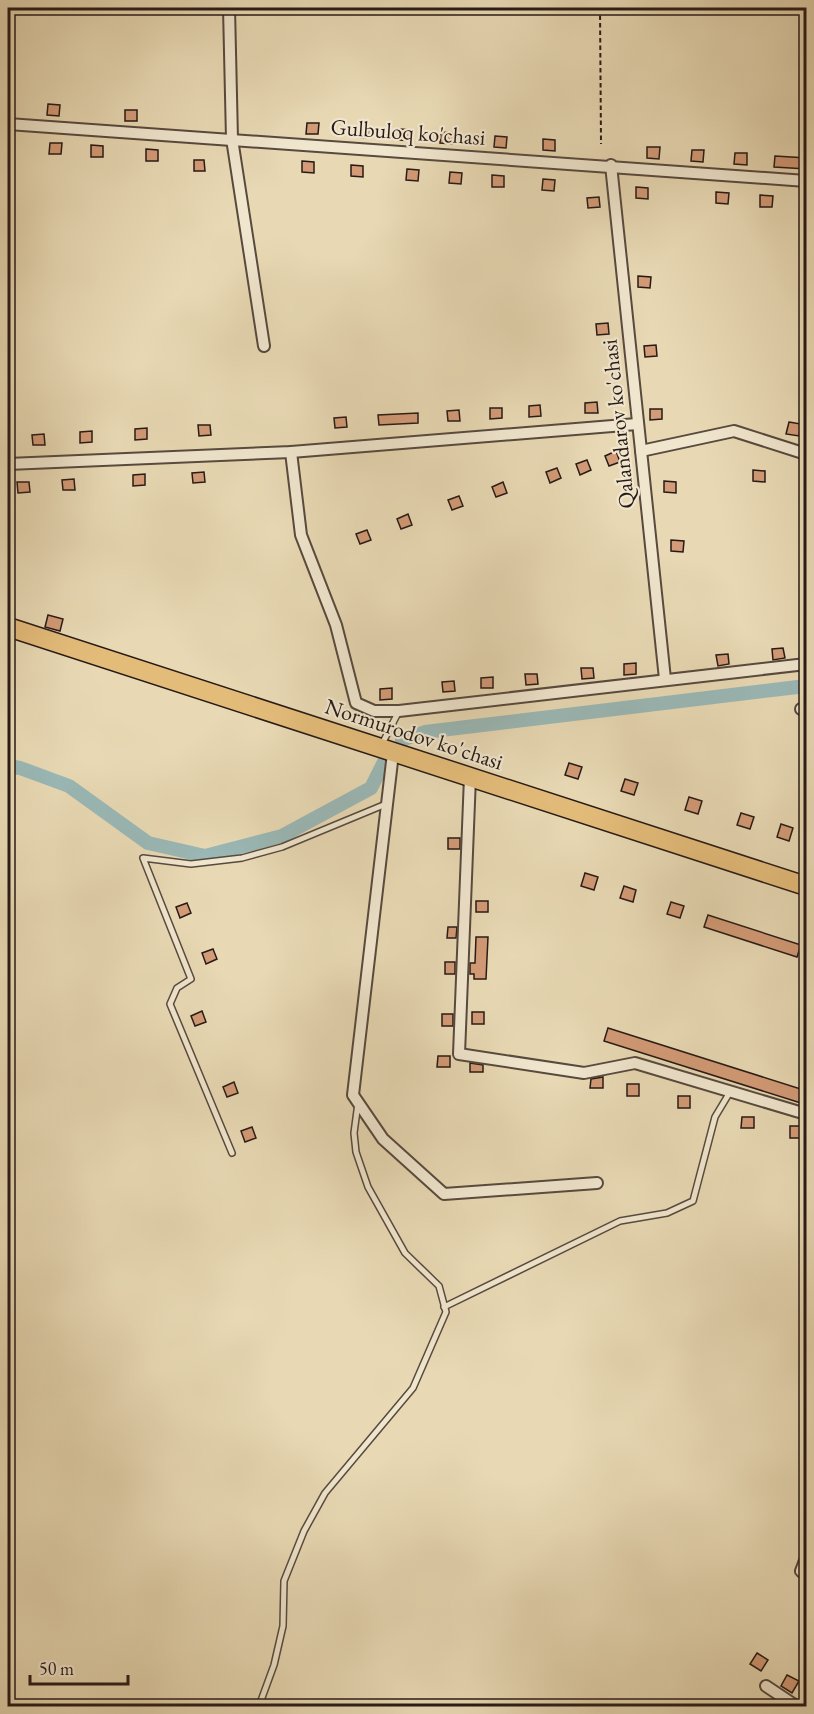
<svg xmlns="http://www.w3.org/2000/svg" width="814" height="1714" viewBox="0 0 814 1714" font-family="'EB Garamond',serif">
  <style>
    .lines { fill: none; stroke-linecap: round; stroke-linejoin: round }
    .canal { stroke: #9ab8b6; stroke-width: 14 }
    .building { fill: #d39b77; stroke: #271a16; stroke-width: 1.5 }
    .service-casing { stroke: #574a3e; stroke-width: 8 }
    .minor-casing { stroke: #574a3e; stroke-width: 14 }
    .primary-casing { stroke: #271a16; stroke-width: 21 }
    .path { stroke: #271a16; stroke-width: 2; stroke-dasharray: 4.5 3; stroke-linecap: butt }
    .service { stroke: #f0e6ce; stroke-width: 5 }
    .minor { stroke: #f0e6ce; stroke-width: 10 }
    .primary { stroke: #e4bc7a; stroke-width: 18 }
    .labels { text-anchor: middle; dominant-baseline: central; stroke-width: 4.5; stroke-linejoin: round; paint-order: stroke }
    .street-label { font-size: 22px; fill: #271a16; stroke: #f0e6ce }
  </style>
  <rect width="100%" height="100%" fill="#e8d9b4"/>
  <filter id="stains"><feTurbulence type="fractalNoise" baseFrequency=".00333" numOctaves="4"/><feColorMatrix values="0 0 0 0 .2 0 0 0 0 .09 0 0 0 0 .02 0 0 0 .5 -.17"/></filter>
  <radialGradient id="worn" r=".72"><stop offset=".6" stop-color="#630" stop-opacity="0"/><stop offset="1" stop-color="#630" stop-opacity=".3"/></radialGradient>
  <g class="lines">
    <g class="canal">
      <polyline points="402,740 425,732 806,686"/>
      <polyline points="8,766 20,768 69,786 148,843 205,856 282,836 371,788 384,762"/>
    </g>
  </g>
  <g class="building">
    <polygon points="48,104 60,105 59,116 47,115"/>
    <rect x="125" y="110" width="12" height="11"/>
    <polygon points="307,123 319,123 318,134 306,134"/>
    <polygon points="356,126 369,127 368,138 356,137"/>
    <polygon points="400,129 412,130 412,141 400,140"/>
    <polygon points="441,132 453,133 453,144 440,143"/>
    <polygon points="495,136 507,137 506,148 494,147"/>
    <polygon points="543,139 555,140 555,151 543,150"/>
    <polygon points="50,143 62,143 61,154 49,154"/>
    <polygon points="91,145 103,146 103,157 91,157"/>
    <polygon points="647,147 660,147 659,159 647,158"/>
    <polygon points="146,149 158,150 158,161 146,161"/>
    <polygon points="692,150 704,150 703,162 691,161"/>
    <polygon points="735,153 747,153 747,165 734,164"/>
    <polygon points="775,156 807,158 807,169 774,167"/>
    <polygon points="194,160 204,160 205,171 194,171"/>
    <polygon points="302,161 314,162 314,173 302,172"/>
    <polygon points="351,165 363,166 363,177 351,176"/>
    <polygon points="407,169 419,170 418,181 406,180"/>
    <polygon points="450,172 462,173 461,184 449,183"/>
    <polygon points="492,175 504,176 504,187 492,187"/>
    <polygon points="543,179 555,180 554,191 542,190"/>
    <polygon points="636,187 648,188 648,199 636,198"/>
    <polygon points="716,192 729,193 728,204 716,203"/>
    <polygon points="760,195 773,196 772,207 760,207"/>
    <polygon points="599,197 600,207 588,208 587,198"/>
    <polygon points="638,276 651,277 650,288 638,287"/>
    <polygon points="608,323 609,334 597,335 596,324"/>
    <polygon points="656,345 657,356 645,357 644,346"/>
    <polygon points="597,402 598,413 585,413 585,403"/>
    <polygon points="540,405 541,416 529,417 529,406"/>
    <polygon points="490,408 502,408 502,418 490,419"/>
    <polygon points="650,409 662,409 662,419 650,420"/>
    <polygon points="459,410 460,421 448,421 447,411"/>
    <polygon points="418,413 418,423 379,425 378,415"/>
    <polygon points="346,417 347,427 335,428 334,418"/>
    <polygon points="789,422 801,424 799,436 786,434"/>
    <polygon points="198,425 210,425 211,435 199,436"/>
    <polygon points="147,428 147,439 135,440 135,429"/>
    <polygon points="92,431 92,442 80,443 80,432"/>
    <polygon points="44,434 45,445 33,445 32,435"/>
    <polygon points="616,451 620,462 609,466 605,456"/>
    <polygon points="587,460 591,470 580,475 576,464"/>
    <polygon points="557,468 561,478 550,483 546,472"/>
    <polygon points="753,470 765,471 765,482 753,481"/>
    <polygon points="204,472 205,482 193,483 192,473"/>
    <polygon points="145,474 145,485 133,486 133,475"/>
    <polygon points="74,479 75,490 63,490 62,480"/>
    <polygon points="664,481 676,482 676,493 664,492"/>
    <polygon points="17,482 29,482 30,492 18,493"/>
    <polygon points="503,482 507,493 496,497 492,487"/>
    <polygon points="459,496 463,506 452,510 448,500"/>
    <polygon points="408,514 412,525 401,529 397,519"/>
    <polygon points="367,530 371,540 360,544 356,534"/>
    <polygon points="671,540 684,541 683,552 671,551"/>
    <polygon points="48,615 63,619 60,631 45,627"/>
    <polygon points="783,648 785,658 773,660 772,649"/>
    <polygon points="728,654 729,664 718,666 716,655"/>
    <polygon points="636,663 636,674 624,675 624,664"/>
    <polygon points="581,668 593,668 594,678 582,679"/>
    <polygon points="525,674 537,674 538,684 526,685"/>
    <polygon points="493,677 493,688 481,688 481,678"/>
    <polygon points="454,681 455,691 443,692 442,682"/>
    <polygon points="392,688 392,699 380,700 380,689"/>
    <polygon points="569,763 582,767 578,779 565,775"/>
    <polygon points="625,779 638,783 634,795 621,791"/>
    <polygon points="689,797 702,801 698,814 685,810"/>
    <polygon points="741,813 754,817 750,829 737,825"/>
    <polygon points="781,824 793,828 789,841 777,837"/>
    <rect x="448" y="838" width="12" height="11"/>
    <polygon points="585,873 598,877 594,890 581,886"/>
    <polygon points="624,886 636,890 633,902 620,898"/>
    <rect x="476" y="901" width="12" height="11"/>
    <polygon points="671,902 684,906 680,918 667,914"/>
    <polygon points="187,903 191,913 180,918 176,907"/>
    <polygon points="708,915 801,945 797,957 704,927"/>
    <polygon points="448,927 457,927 456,938 447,938"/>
    <polygon points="476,937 488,937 486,979 474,979 474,974 470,974 470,963 475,963"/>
    <polygon points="213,949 217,959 206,964 202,953"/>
    <rect x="445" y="962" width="10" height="12"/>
    <polygon points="202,1011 206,1022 195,1026 191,1016"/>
    <rect x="472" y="1012" width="12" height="12"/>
    <rect x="442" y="1014" width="11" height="12"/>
    <polygon points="608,1028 807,1091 804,1104 604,1041"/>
    <polygon points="438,1056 450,1056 450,1067 437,1067"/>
    <polygon points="470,1063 483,1065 483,1072 470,1072"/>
    <polygon points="603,1077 603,1088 590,1088 591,1079"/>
    <polygon points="234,1082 238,1093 227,1097 223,1087"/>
    <rect x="627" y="1084" width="12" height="12"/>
    <rect x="678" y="1096" width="12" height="12"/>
    <polygon points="742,1117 754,1117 754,1128 741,1128"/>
    <rect x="790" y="1126" width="12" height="12"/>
    <polygon points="252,1127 256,1138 245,1142 241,1131"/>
    <polygon points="757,1653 768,1660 761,1671 750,1664"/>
    <polygon points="787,1675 799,1681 792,1693 781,1686"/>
  </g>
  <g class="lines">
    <g class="service-casing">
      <g id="service">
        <polyline points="382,744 399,711"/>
        <polyline points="232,1153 170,1004 177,988 191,979 143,858 191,864 242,858 282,847 386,804"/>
        <polyline points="444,1307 620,1221 667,1213 693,1201 715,1117 730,1092"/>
        <polyline points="259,1706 274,1665 283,1626 284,1581 304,1531 325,1493 413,1388 446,1312 439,1286 405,1253 368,1187 356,1152 354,1133 358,1103"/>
      </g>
    </g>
    <g class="minor-casing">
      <g id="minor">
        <polyline points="229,8 232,139 264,346"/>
        <polyline points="8,124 806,181"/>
        <polyline points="611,165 665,679"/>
        <polyline points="641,451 734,431 806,454"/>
        <polyline points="291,452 301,535 336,625 356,703 374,711 399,711 806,664"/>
        <polyline points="8,464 291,452 637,424"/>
        <polyline points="801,709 806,709"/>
        <polyline points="393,753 353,1095 383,1139 444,1194 597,1183"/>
        <polyline points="470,777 459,1054 584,1073 635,1063 806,1114"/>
        <polyline points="806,1558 801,1571 806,1575"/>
        <polyline points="766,1686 796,1706"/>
      </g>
    </g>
    <g class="primary-casing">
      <polyline id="primary" points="8,627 806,886"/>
    </g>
    <polyline class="path" points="600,8 601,144"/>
    <use href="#service" class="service"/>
    <use href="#minor" class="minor"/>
    <use href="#primary" class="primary"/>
  </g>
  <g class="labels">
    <g class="street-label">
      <text transform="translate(408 132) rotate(4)">Gulbuloq ko'chasi</text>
      <text transform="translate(618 424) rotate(-96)">Qalandarov ko'chasi</text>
      <text transform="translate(414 734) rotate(18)">Normurodov ko'chasi</text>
    </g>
  </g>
  <rect width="814" height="1714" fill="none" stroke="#e8d9b4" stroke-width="30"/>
  <rect x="9" y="9" width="796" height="1696" fill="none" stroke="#271a16" stroke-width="3"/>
  <rect x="15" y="15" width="784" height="1684" fill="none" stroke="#271a16" stroke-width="1.5"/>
  <path d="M30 1675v9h98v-9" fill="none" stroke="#271a16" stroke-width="3"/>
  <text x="39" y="1675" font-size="18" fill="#271a16" stroke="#f0e6ce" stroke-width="4.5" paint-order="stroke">50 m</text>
  <rect width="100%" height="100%" filter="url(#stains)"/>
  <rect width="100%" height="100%" fill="url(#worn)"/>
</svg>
